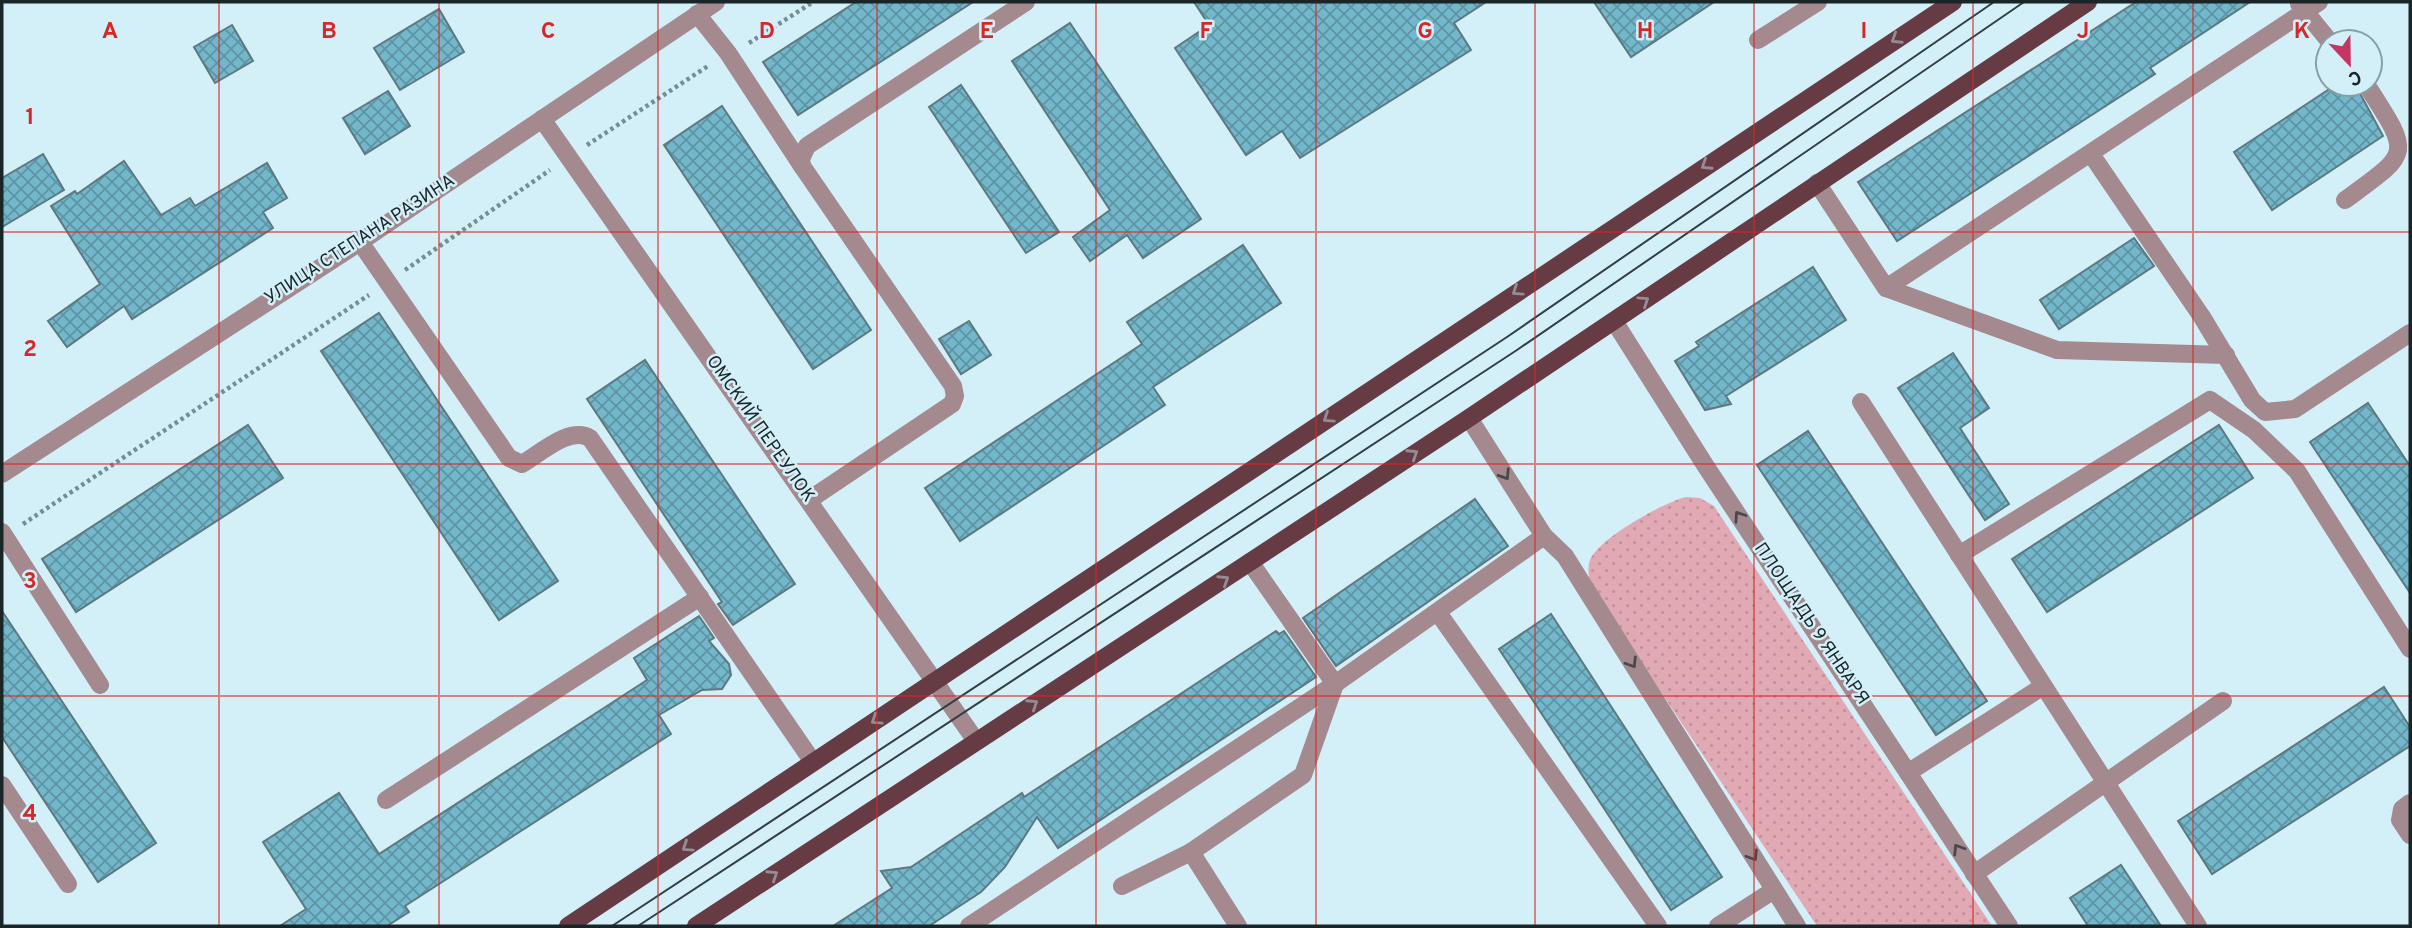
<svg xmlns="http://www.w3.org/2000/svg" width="2412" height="928" viewBox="0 0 2412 928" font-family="Overpass,sans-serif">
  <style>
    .grass { fill: url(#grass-dots) }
    .building { fill: url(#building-cross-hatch); stroke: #5e787f; stroke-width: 2 }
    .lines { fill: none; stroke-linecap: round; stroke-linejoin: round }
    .path { stroke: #788c92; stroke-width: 4.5; stroke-dasharray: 3.5 3.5; stroke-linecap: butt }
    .minor { stroke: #a4898e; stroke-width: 18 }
    .major { stroke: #663b44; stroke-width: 18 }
    .tram { stroke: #323f43; stroke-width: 2 }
    .oneway { stroke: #978c95 }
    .oneway2 { stroke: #4a484c }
    .grid { fill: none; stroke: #d62828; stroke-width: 2; stroke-opacity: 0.55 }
    .labels { text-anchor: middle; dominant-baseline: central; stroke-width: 5; stroke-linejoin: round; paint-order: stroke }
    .street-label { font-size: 18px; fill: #1a2528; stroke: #d3f0f9 }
    .grid-label { font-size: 23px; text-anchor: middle; font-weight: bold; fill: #d62828; stroke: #d3f0f9; stroke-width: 5; stroke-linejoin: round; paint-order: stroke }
  </style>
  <defs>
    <pattern id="grass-dots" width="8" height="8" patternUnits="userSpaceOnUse" patternTransform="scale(1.75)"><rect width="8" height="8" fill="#e1a9b3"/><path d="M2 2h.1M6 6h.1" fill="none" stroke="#c0919a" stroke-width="1.8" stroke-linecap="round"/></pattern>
    <pattern id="building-cross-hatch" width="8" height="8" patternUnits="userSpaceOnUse" patternTransform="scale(1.75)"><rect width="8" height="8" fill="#73b7ca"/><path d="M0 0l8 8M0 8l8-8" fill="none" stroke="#5e95a4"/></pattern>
  </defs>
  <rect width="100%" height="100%" fill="#d3f0f9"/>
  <path class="grass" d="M 1686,497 L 1700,498 L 1714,506 L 1992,926 L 1817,926 L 1591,587 C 1589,578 1587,569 1590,560 C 1598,539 1664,502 1686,497 Z"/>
  <g class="building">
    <polygon points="856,2 973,2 798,115 763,62"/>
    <polygon points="1194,2 1486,2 1454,23 1471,50 1300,158 1282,131 1246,155 1175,48 1209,25"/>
    <polygon points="1594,2 1714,2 1631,57"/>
    <polygon points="2136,2 2250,2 2150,68 2155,74 1897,241 1858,182"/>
    <polygon points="439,9 464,52 400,90 374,48"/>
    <polygon points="1070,23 1201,219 1143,258 1127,235 1090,261 1073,237 1110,210 1012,61"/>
    <polygon points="232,25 253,61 215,83 194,47"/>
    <polygon points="2337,84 2355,84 2383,136 2272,210 2234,152"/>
    <polygon points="961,85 1059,232 1026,253 929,107"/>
    <polygon points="388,91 410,126 365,154 343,118"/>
    <polygon points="722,106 871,330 813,369 664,145"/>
    <polygon points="43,154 64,190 2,227 2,178"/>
    <polygon points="124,161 161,215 190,198 195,206 267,163 287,198 263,212 273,228 132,319 124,306 67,347 48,321 100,284 51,206 75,191 77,194"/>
    <polygon points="2134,238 2154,266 2059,329 2040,300"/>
    <polygon points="1243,245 1281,303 1153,387 1165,405 960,541 925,488 1142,344 1127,322"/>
    <polygon points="1813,267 1846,320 1726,396 1731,404 1705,410 1675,361 1699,346 1696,342"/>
    <polygon points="379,313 558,581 499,620 321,351"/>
    <polygon points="969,321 991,355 961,374 939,339"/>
    <polygon points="1953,353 1989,408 1960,428 2009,504 1985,520 1898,388"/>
    <polygon points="645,360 795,584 733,625 718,604 722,602 587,399"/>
    <polygon points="2368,403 2410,466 2410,593 2310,442"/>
    <polygon points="248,425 283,478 76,612 42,559"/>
    <polygon points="2219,425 2253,478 2047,612 2012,559"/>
    <polygon points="1808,431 1987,701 1936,735 1757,465"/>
    <polygon points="1475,499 1508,546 1336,666 1303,618"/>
    <polygon points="2,611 156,843 98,882 2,737"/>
    <polygon points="1551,614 1722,877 1671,910 1499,649"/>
    <polygon points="699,616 714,638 709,641 729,664 731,675 722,689 702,690 659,715 671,734 405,906 409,912 387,926 280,926 306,909 263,842 339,793 379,854 647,680 634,658"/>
    <polygon points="1276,631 1279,634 1284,631 1316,677 1058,848 1037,817 1005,867 981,892 929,926 833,926 892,888 881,871 911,867 1022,793 1024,797"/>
    <polygon points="2384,687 2410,727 2410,746 2212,874 2178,821"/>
    <polygon points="2121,865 2161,926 2088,926 2070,898"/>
  </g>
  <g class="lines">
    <g class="path">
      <polyline points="749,43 813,2"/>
      <polyline points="587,145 708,66"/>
      <polyline points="405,270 550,170"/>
      <polyline points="23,524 369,295"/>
    </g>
    <g class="minor">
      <polyline points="2299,4 2330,42"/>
      <polyline points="697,14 728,53 802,166"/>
      <polyline points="1758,40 1818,2"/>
      <polyline points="542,119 976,741"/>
      <polyline points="2091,154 2202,317 2252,400 2265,412 2295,409 2410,333"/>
      <polyline points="1817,183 1886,288 2319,2"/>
      <path d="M 2345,200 C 2412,151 2412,156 2366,84"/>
      <path d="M 360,242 L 509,458 L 522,464 C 541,453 569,426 590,438 L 813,762"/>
      <polyline points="1886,288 2057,350 2226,355"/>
      <polyline points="1614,321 1705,465 2009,926"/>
      <polyline points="1861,402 2198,926"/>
      <polyline points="1469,418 1544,536 1565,556 1797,926"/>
      <polyline points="2,474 360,242 716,2"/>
      <polyline points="809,500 952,404 955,396 953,386 802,166 801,159 807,146 1026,2"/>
      <polyline points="2,532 100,685"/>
      <polyline points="1959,555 2210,400 2254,430 2297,471 2410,649"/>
      <polyline points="1439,614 1658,926"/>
      <polyline points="1909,772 2042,687"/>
      <polyline points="2,785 68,884"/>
      <polyline points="386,800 700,597"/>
      <polyline points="2410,803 2402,809 2400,820 2410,835"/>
      <polyline points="1191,852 1303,775 1335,684 1250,562"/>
      <polyline points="1974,874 2223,701"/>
      <polyline points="1122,886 1191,852 1238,926"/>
      <polyline points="969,926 1335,684 1544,536"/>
      <polyline points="1718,926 1774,890"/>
    </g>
    <g class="major">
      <polyline points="568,926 1953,2"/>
      <polyline points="696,926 1469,418 2088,2"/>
    </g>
    <g class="tram">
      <polyline points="612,926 1507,337 1994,2"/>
      <polyline points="638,926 1517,350 2024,2"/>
    </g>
  </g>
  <defs><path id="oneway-chevron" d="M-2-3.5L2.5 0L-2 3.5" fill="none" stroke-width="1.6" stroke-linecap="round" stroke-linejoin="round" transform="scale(1.75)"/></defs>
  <g class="oneway">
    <use href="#oneway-chevron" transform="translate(1896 39) rotate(147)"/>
    <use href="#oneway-chevron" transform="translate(1706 165) rotate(147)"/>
    <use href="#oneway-chevron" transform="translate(1517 291) rotate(146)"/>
    <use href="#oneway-chevron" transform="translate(1644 301) rotate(-34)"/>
    <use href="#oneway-chevron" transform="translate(1328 418) rotate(146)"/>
    <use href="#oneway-chevron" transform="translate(1413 454) rotate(-33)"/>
    <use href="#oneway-chevron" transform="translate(1224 580) rotate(-33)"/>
    <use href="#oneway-chevron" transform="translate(1033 704) rotate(-33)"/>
    <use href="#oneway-chevron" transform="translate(876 720) rotate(146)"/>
    <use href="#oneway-chevron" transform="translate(687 847) rotate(146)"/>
    <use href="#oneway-chevron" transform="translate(773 875) rotate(-33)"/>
  </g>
  <g class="oneway2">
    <use href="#oneway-chevron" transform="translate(1505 475) rotate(57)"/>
    <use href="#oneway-chevron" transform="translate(1739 516) rotate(-124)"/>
    <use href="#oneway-chevron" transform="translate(1632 663) rotate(58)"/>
    <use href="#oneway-chevron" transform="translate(1958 849) rotate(-122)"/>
    <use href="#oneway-chevron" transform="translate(1753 856) rotate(58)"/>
  </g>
  <path class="grid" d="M 219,2 L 219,926M 439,2 L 439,926M 658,2 L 658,926M 877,2 L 877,926M 1096,2 L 1096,926M 1316,2 L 1316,926M 1535,2 L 1535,926M 1754,2 L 1754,926M 1973,2 L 1973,926M 2193,2 L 2193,926M 2,232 L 2410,232M 2,464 L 2410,464M 2,696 L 2410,696"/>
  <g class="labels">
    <g class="street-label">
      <text transform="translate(360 240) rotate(-33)">УЛИЦА СТЕПАНА РАЗИНА</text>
      <text transform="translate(760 429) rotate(55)">ОМСКИЙ ПЕРЕУЛОК</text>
      <text transform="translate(1811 624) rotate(56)">ПЛОЩАДЬ 9 ЯНВАРЯ</text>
    </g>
  </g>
  <g class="grid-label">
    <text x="110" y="38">A</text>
    <text x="329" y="38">B</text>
    <text x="548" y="38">C</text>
    <text x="767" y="38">D</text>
    <text x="987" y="38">E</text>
    <text x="1206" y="38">F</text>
    <text x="1425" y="38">G</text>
    <text x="1645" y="38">H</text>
    <text x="1864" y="38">I</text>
    <text x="2083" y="38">J</text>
    <text x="2302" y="38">K</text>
    <text x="30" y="124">1</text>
    <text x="30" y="356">2</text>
    <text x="30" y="588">3</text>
    <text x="30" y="820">4</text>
  </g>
  <rect width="2412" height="928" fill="none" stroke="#1a2528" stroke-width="7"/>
  <g transform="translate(2349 63) rotate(158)"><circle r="33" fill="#d3f0f9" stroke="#899fa5" stroke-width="2"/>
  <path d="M0-5L12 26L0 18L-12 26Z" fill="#c53763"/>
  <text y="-10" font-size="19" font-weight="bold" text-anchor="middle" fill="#1a2528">С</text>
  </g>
</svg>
